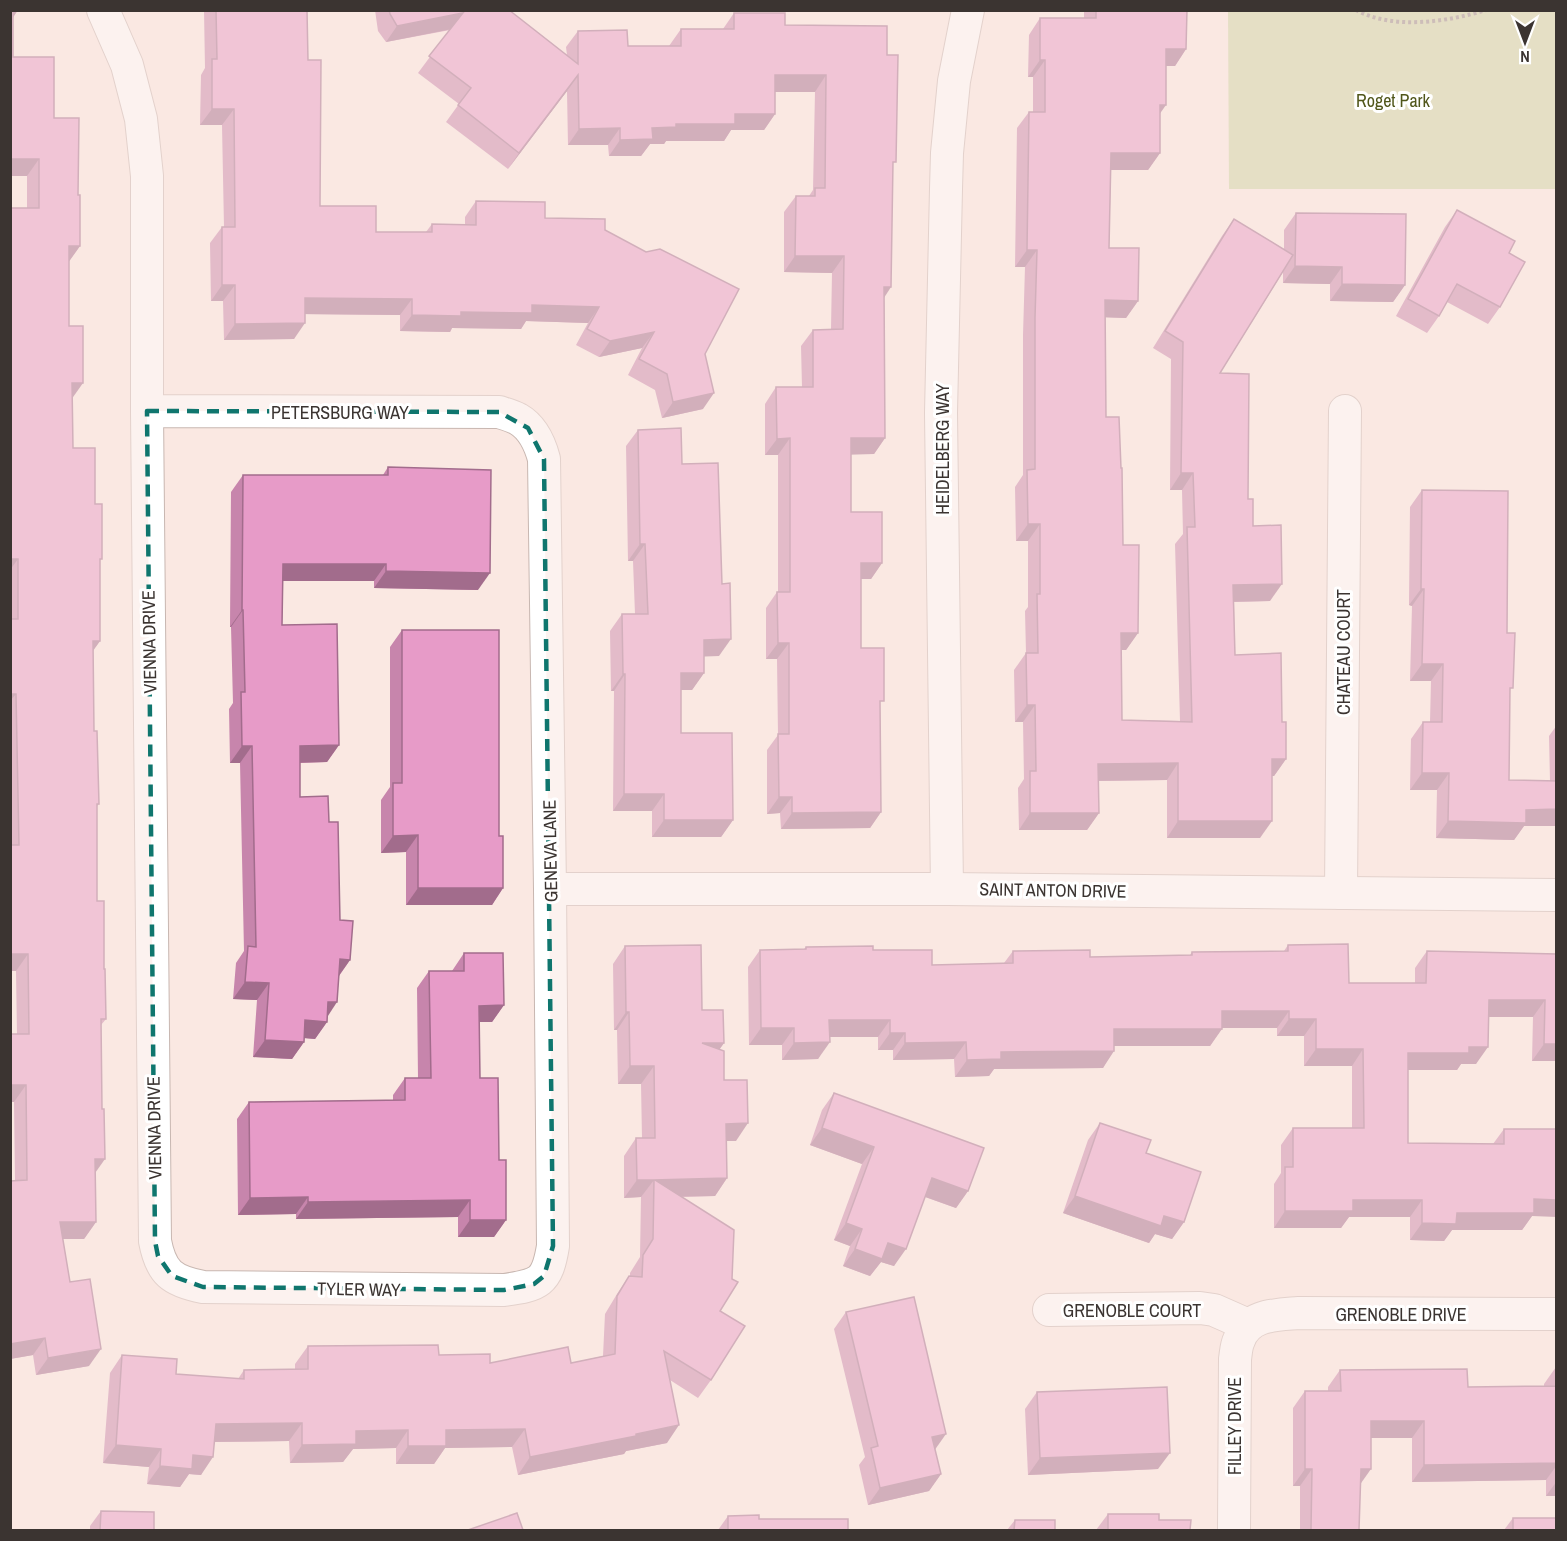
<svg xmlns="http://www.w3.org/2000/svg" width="1567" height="1541" viewBox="0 0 1567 1541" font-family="'Archivo Narrow',sans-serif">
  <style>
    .green { fill: #cdd4a2 }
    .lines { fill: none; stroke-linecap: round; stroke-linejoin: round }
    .street-casing { stroke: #c8b7b1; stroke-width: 34 }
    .path { stroke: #988b87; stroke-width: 4; stroke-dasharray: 3 3; stroke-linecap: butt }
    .street { stroke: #fff; stroke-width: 32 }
    .wall { fill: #c785ac }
    .shaded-wall { fill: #a26c8c }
    .building { fill: #e79bc8; stroke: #a26c8c; stroke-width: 1.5 }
    .marked { fill: none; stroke: #0f766e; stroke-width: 4.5; stroke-dasharray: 12 8; stroke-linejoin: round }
    .labels { text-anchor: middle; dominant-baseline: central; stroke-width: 6; stroke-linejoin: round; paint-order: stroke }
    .park-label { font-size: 18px; fill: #50561a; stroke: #fff }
    .street-label { font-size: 18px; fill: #3b3431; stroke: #fff }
  </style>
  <rect width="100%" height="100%" fill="#fae8e2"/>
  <polygon class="green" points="1228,11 1556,11 1556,189 1229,189"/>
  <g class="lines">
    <g class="street-casing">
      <g id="street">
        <path d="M 103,10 L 127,65 L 141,119 L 147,176 L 147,411 L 155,1241 C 161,1273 172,1281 203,1287 L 504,1290 C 539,1285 547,1283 553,1246 L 550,889 L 544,459 C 540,444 532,427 518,419 C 512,416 505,414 499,412 L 147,411"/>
        <polyline points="550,889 947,889 1556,895"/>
        <polyline points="947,889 941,413 946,189 947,153 954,81 968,10"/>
        <polyline points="1341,893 1345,411"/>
        <polyline points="1049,1310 1200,1308 1214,1310 1248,1325"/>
        <path d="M 1234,1530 L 1235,1359 C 1236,1353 1236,1346 1239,1340 C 1248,1314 1276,1315 1299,1313 L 1556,1314"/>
      </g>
    </g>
    <path class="path" d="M 1356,10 C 1393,30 1447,22 1486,10"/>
    <use href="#street" class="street"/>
  </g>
  <g class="wall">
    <polygon points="10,10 13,18 13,57 54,118 78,195 80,246 69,261 69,326 72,398 73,448 95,504 100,562 100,641 93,650 94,731 99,804 97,806 97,901 104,969 106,1019 101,1025 95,1173 96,1222 84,1239 63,1239 70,1282 89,1366 36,1375 33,1355 10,1359 10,1181 15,1181 14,1102 17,1034 16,971 10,971 10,208 27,208 27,176 10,176"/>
    <polygon points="204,10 307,10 308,60 320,206 376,232 426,232 432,224 465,225 465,217 476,201 545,218 605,230 705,354 703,409 662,418 655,390 628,375 642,348 599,357 576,345 588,323 526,321 521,329 452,328 450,332 400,331 400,315 305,314 294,339 224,340 223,301 211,301 210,243 222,227 224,227 222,125 200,125 201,75 205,68"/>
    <polygon points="375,10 509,10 567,55 566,47 578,31 628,46 669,46 681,29 723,29 734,13 785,25 887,55 893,167 884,298 885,438 874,454 851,454 851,512 882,563 871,579 861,579 861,648 880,707 881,812 870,828 781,829 780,813 767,814 767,750 778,735 777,659 766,659 766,608 777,592 778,592 778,455 765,455 765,404 776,387 802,387 801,346 813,330 831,329 832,273 784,272 784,212 796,196 809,196 813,190 815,92 775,92 775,114 764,130 731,130 724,141 666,141 664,144 650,144 641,156 609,156 608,145 568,145 567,91 508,169 446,122 459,104 418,73 450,30 386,42 378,31"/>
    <polygon points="1084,10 1187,10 1186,49 1175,66 1166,66 1160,113 1160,153 1148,170 1111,170 1109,248 1138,301 1126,318 1105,317 1106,417 1123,545 1138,633 1126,650 1121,650 1122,720 1180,721 1175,544 1183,534 1182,490 1170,490 1171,359 1153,348 1222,236 1234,219 1284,249 1284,230 1296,213 1405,285 1393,302 1330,301 1330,284 1283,283 1283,272 1220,373 1270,601 1234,602 1235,655 1282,722 1286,759 1274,776 1272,776 1260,838 1167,838 1167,780 1098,781 1099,813 1087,830 1019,830 1018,788 1024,779 1023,722 1015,722 1014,670 1026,653 1025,611 1028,607 1028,541 1016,541 1015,487 1023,475 1023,335 1025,267 1015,267 1017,128 1029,112 1033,112 1033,77 1028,77 1029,35 1040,18 1084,18"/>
    <polygon points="1457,210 1509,253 1500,307 1488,324 1447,302 1439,316 1427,333 1396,316 1445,227"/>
    <polygon points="638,430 682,464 719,656 704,656 704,673 692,690 681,690 681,733 733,820 721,837 652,837 652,811 613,811 614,691 611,691 610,631 622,614 635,614 633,561 628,561 626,446"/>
    <polygon points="388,467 478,590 374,588 374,581 283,581 282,625 339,745 327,762 300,763 300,797 329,822 340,920 350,960 339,976 327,1017 327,1022 315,1039 304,1038 304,1042 292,1059 253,1057 257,1000 233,999 236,963 244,951 240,763 230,763 229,709 233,703 231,627 230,627 231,492 243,475 383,475"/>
    <polygon points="1422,490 1507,633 1510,692 1509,780 1550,781 1549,736 1557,725 1557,826 1524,826 1514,840 1436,838 1437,790 1410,790 1411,739 1423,722 1430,722 1431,681 1410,681 1412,606 1409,605 1410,507"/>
    <polygon points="402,630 499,836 503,888 492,905 406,905 406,852 381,853 381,800 390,787 390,647"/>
    <polygon points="1288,945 1349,983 1415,983 1415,968 1427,951 1557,954 1557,1061 1532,1061 1533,1017 1489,1017 1476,1064 1461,1064 1457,1070 1408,1070 1408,1143 1493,1144 1504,1129 1532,1216 1522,1230 1452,1230 1444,1241 1410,1240 1410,1217 1349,1217 1341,1228 1274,1228 1274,1184 1281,1173 1281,1145 1293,1128 1352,1128 1352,1066 1304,1066 1304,1036 1277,1036 1277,1028 1222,1028 1210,1046 1114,1046 1103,1068 994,1069 989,1076 955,1077 954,1059 893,1060 893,1050 878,1050 878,1037 829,1037 818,1059 782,1060 782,1045 749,1045 748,967 760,950 804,949 806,947 873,950 932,965 1004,963 1013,951 1090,957 1190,955 1192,952 1284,951"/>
    <polygon points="625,946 702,1010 724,1043 719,1050 736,1141 727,1141 727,1178 715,1196 681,1197 720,1311 711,1380 698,1398 670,1380 667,1443 626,1451 624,1454 518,1475 512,1447 445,1448 434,1464 396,1464 396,1448 353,1449 343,1462 290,1463 289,1441 215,1442 201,1475 189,1474 180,1487 147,1484 149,1467 103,1463 110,1373 122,1355 176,1374 238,1379 244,1370 295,1370 295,1364 308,1346 439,1355 490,1363 571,1363 603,1356 605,1314 617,1294 629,1276 630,1276 630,1273 640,1257 641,1197 624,1198 624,1156 636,1138 642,1138 641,1084 618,1084 617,1030 614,1030 613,964"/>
    <polygon points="464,953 504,1005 492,1022 479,1022 480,1078 499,1160 506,1220 494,1237 458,1237 458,1217 296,1219 296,1214 238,1215 237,1119 249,1102 393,1100 393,1095 405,1078 418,1078 417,988 429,971 452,971"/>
    <polygon points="834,1093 968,1191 956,1208 925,1197 894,1266 881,1262 870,1276 843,1266 850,1246 834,1240 862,1164 810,1145 822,1110"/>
    <polygon points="1100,1123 1146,1153 1184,1222 1172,1239 1155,1234 1149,1243 1063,1213 1088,1140"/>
    <polygon points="846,1312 935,1450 941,1474 929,1491 868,1505 859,1465 865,1457 834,1329"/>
    <polygon points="1556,1367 1557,1367 1557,1496 1546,1496 1546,1480 1412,1482 1412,1438 1371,1438 1360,1484 1359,1530 1382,1530 1300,1530 1300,1486 1293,1486 1293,1408 1305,1391 1328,1391 1328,1387 1340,1370 1468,1387 1544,1387 1544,1384"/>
    <polygon points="1037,1392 1158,1469 1028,1475 1025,1409"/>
    <polygon points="101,1511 154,1530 90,1530 90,1526"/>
    <polygon points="1108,1514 1159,1520 1190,1530 1096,1530"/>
    <polygon points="728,1516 759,1519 848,1530 718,1530"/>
    <polygon points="1513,1518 1556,1530 1504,1530"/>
    <polygon points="1015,1520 1055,1530 1007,1530"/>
  </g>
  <g class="shaded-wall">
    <polygon points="10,10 18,10 10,22"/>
    <polygon points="463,13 452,29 386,42 397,26"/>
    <polygon points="1166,49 1186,49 1175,66 1154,66"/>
    <polygon points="1040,60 1045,60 1033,77 1028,77"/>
    <polygon points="578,75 567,91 508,169 519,153"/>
    <polygon points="775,75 826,75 815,92 763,92"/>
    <polygon points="1160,105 1166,105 1154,122"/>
    <polygon points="212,109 234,109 222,125 200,125"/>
    <polygon points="735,114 775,114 764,130 731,130 724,141 666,141 664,144 650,144 641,156 609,156 620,140 652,128"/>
    <polygon points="620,128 608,145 568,145 579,129"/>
    <polygon points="1111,153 1160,153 1148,170 1100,170"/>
    <polygon points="10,159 39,159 27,176 10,176"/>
    <polygon points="69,246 80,246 68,263"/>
    <polygon points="1027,250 1037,250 1025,267 1015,267"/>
    <polygon points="795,256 844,256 832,273 784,272"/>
    <polygon points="1295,266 1342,267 1330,284 1283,283"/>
    <polygon points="1342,284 1405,285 1393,302 1330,301"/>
    <polygon points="222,285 235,285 223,301 211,301"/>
    <polygon points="884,287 891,287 880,304"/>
    <polygon points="305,298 412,299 400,315 294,314"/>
    <polygon points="1105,300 1138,301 1126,318 1093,317"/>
    <polygon points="532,305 599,307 588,323 526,321 521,329 452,328 450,332 400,331 412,315 461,312"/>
    <polygon points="305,323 294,339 224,340 235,324"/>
    <polygon points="654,332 642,348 599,357 610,341"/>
    <polygon points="72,383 83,383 71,400"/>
    <polygon points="714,393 703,409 662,418 673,402"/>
    <polygon points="790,438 778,455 765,455 777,439"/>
    <polygon points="851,438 885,438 874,454 840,455"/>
    <polygon points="1181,473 1193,473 1182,490 1170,490"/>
    <polygon points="1028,524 1040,524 1028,541 1016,541"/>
    <polygon points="640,544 645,544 633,561 628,561"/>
    <polygon points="10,559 18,559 10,570"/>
    <polygon points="861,563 882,563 871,579 850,579"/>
    <polygon points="283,564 386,564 374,581 271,581"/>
    <polygon points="386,571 490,573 478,590 374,588"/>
    <polygon points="1282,584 1270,601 1222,602 1233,585"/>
    <polygon points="1421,589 1424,589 1412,606 1409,605"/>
    <polygon points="242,610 243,610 231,627 230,627"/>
    <polygon points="1121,633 1138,633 1126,650 1109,650"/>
    <polygon points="731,639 719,656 692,657 704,640"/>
    <polygon points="93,641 100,641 88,658"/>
    <polygon points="778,643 789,643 777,659 766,659"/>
    <polygon points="1422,664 1443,664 1431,681 1410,681"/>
    <polygon points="681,673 704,673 692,690 669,690"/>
    <polygon points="623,674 625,674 614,691 611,691"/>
    <polygon points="10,694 16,694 10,701"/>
    <polygon points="1027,705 1035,705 1023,722 1015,722"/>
    <polygon points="339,745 327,762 288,763 300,746"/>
    <polygon points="242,746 252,746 240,763 230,763"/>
    <polygon points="1272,759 1286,759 1274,776 1260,776"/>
    <polygon points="1178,763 1167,780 1086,781 1098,764"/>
    <polygon points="1422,773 1449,773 1437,790 1410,790"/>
    <polygon points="624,794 664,794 652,811 613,811"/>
    <polygon points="779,797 792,797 780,813 767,814"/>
    <polygon points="1557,809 1557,826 1524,826 1514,840 1436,838 1448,821 1526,810"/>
    <polygon points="881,812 870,828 781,829 792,813"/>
    <polygon points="1030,813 1099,813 1087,830 1019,830"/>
    <polygon points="664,820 733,820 721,837 652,837"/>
    <polygon points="1178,821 1272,821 1260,838 1167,838"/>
    <polygon points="418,835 406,852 381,853 393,836"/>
    <polygon points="418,888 503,888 492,905 406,905"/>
    <polygon points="10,954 28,954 16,971 10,971"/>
    <polygon points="340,959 350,960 338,977"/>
    <polygon points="245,982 269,983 257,1000 233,999"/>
    <polygon points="1489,1000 1545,1000 1533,1017 1477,1017"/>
    <polygon points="328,1002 337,1002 326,1019"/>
    <polygon points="504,1005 492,1022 467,1022 479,1006"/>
    <polygon points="1222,1011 1289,1011 1277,1028 1210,1028"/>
    <polygon points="626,1012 629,1012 617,1030 614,1030"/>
    <polygon points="1289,1019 1316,1019 1304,1036 1277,1036"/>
    <polygon points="305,1020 327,1022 315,1039 293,1037"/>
    <polygon points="829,1020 890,1020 878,1037 817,1037"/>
    <polygon points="761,1028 794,1028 782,1045 749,1045"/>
    <polygon points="1114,1029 1222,1029 1210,1046 1102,1046"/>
    <polygon points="890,1033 905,1033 893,1050 878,1050"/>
    <polygon points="265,1040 304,1042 292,1059 253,1057"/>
    <polygon points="830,1042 818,1059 782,1060 794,1043"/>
    <polygon points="966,1042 954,1059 893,1060 905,1043"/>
    <polygon points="702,1043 724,1043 711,1061"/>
    <polygon points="1544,1044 1557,1044 1557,1061 1532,1061"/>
    <polygon points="1469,1047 1488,1047 1476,1064 1461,1064 1457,1070 1396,1070 1408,1053"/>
    <polygon points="1316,1049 1363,1049 1352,1066 1304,1066"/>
    <polygon points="1114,1051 1103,1068 994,1069 989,1076 955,1077 967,1060 1001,1052"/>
    <polygon points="630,1066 654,1066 641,1084 618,1084"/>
    <polygon points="10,1085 26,1085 14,1102 10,1102"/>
    <polygon points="748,1123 736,1141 714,1141 726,1124"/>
    <polygon points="822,1128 874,1147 862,1164 810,1145"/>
    <polygon points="95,1159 105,1159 93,1176"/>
    <polygon points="727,1178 715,1196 653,1197 655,1180"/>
    <polygon points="932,1178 968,1191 956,1208 920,1195"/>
    <polygon points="637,1180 654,1180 641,1197 624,1198"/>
    <polygon points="1075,1196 1164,1216 1184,1222 1172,1239 1155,1234 1149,1243 1063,1213"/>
    <polygon points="308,1197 296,1214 238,1215 250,1198"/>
    <polygon points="1534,1199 1557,1200 1557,1217 1532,1216 1522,1230 1452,1230 1444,1241 1410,1240 1422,1223 1457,1213"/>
    <polygon points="470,1200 458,1217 296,1219 308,1202"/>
    <polygon points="1353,1200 1422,1200 1410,1217 1349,1217 1341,1228 1274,1228 1285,1211"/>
    <polygon points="470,1220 506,1220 494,1237 458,1237"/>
    <polygon points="60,1222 96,1222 84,1239 48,1239"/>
    <polygon points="846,1223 862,1229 850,1246 834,1240"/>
    <polygon points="888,1243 906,1249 894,1266 881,1262 870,1276 843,1266 855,1249"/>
    <polygon points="45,1338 33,1355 10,1359 10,1344"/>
    <polygon points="101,1349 89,1366 36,1375 48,1358"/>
    <polygon points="1371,1421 1424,1421 1412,1438 1359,1438"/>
    <polygon points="302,1423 289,1441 203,1442 216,1424"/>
    <polygon points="679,1425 667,1443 626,1451 624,1454 518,1475 530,1457"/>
    <polygon points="525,1429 512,1447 445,1448 434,1464 396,1464 408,1446 446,1430"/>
    <polygon points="408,1430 396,1448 353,1449 343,1462 290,1463 302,1445 356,1431"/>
    <polygon points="946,1434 934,1451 932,1437"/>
    <polygon points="116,1445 161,1449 149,1467 103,1463"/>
    <polygon points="1170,1453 1158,1469 1028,1475 1040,1458"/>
    <polygon points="193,1455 213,1457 201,1475 189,1474 180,1487 147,1484 160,1466"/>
    <polygon points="1557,1463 1557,1465 1546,1480 1412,1482 1424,1465"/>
    <polygon points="1305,1469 1312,1469 1300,1486 1293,1486"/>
    <polygon points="1361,1469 1371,1469 1359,1486"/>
    <polygon points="941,1474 929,1491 868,1505 880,1488"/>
    <polygon points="1557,1481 1557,1496 1546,1496"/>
  </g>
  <g class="building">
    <polygon points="10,10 13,10 13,57 54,57 54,118 79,118 78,195 80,195 80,246 69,246 69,326 83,326 83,383 72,383 73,448 95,448 95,504 102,504 102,559 100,559 100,641 93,641 94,731 97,731 99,804 97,804 97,901 104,901 104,969 105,969 106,1019 101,1019 102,1109 104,1109 105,1159 95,1159 96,1222 60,1222 70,1282 90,1279 101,1349 48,1358 45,1338 10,1344 10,1181 27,1180 26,1085 10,1085 10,1034 29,1034 28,954 10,954 10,845 19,845 16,694 10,694 10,619 18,619 18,559 10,559 10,208 39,208 39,159 10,159"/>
    <polygon points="216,10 307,10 308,60 321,60 320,206 376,206 376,232 432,232 432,224 476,225 476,201 545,202 545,218 605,219 605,230 646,252 660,249 739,289 705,354 714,393 673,402 667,374 639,359 654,332 610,341 587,329 599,307 532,305 532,313 461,312 461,316 412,315 412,299 305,298 305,323 235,324 235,285 222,285 222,227 235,227 234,109 212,109 212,59 217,59"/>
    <polygon points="389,10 509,10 578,64 578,31 627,30 628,46 681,46 681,29 734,29 734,13 785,13 785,25 887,26 887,55 898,55 896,162 893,162 891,287 884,287 885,438 851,438 851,512 882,512 882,563 861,563 861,648 884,648 884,701 880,701 881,812 792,813 792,797 779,797 778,734 789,734 789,643 778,643 777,592 790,592 790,438 777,439 776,387 813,387 813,330 843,329 844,256 795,256 796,196 815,196 815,188 825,188 826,75 775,75 775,114 735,114 735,124 676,124 676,127 652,128 653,139 620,140 620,128 579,129 578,75 519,153 458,105 471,88 429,56 463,13 397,26 390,14"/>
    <polygon points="1096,10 1187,10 1186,49 1166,49 1166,105 1160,105 1160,153 1111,153 1109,248 1139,248 1138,301 1105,300 1106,417 1119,417 1121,468 1122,468 1123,545 1139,545 1138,633 1121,633 1122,720 1192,722 1187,527 1195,527 1193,473 1181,473 1183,342 1165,331 1234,219 1293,255 1220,373 1249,374 1248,499 1253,499 1253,526 1281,525 1282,584 1233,585 1235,655 1281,653 1282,722 1286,722 1286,759 1272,759 1272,821 1178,821 1178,763 1098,764 1099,813 1030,813 1030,771 1036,771 1035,705 1027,705 1026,653 1038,653 1037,594 1040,594 1040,524 1028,524 1027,470 1035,469 1035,318 1037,250 1027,250 1029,112 1045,112 1045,60 1040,60 1040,18 1096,18"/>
    <polygon points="1457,210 1515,241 1509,253 1525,262 1500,307 1457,284 1439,316 1408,299"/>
    <polygon points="1296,213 1406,214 1405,285 1342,284 1342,267 1295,266"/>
    <polygon points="681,428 682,464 718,463 722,584 730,583 731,639 704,640 704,673 681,673 681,733 732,733 733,820 664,820 664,794 624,794 625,674 623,674 622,614 648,614 645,544 640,544 638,430"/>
    <polygon points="388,467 491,470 490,573 386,571 386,564 283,564 282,625 337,624 339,745 300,746 300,797 328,796 329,822 338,822 340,920 353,921 350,960 340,959 337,1002 328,1002 327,1022 305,1020 304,1042 265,1040 269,983 245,982 248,946 256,947 252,746 242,746 241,692 245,692 243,610 242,610 243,475 388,475"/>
    <polygon points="1422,490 1508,491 1507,633 1515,633 1513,688 1510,688 1509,780 1557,781 1557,809 1526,810 1526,823 1448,821 1449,773 1422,773 1423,722 1442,722 1443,664 1422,664 1424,589 1421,589"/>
    <polygon points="402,630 499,630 499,836 503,836 503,888 418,888 418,835 393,836 393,783 402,783"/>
    <polygon points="1348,944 1349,983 1426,983 1427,951 1557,954 1557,1044 1544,1044 1545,1000 1489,1000 1488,1047 1469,1047 1469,1053 1408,1053 1408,1143 1504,1144 1504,1129 1557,1129 1557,1200 1534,1199 1534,1213 1457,1213 1456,1224 1422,1223 1422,1200 1353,1200 1353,1211 1285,1211 1285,1167 1293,1167 1293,1128 1364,1128 1363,1049 1316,1049 1316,1019 1289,1019 1289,1011 1222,1011 1222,1029 1114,1029 1114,1051 1001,1052 1001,1059 967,1060 966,1042 905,1043 905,1033 890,1033 890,1020 829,1020 830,1042 794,1043 794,1028 761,1028 760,950 806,949 806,947 873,946 873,950 932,950 932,965 1013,963 1013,951 1090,950 1090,957 1192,955 1192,952 1288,951 1288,945"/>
    <polygon points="701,945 702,1010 723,1010 724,1043 702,1043 724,1051 724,1080 747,1080 748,1123 726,1124 727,1178 655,1180 734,1230 732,1279 738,1282 720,1311 745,1326 711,1380 664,1351 679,1425 636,1434 636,1436 530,1457 525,1429 446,1430 446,1446 408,1446 408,1430 356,1431 356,1444 302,1445 302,1423 216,1424 213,1457 193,1455 192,1469 160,1466 161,1449 116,1445 122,1355 177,1359 176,1374 244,1379 244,1370 308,1369 308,1346 438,1345 439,1355 490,1354 490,1363 568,1347 571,1363 615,1354 617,1296 629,1276 642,1277 643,1255 653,1239 654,1180 637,1180 636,1138 655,1138 654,1066 630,1066 629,1012 626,1012 625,946"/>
    <polygon points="464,953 503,953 504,1005 479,1006 480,1078 498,1078 499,1160 506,1160 506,1220 470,1220 470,1200 308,1202 308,1197 250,1198 249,1102 405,1100 405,1078 431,1078 429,971 464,971"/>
    <polygon points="834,1093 984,1148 968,1191 932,1178 906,1249 888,1243 882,1259 855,1249 862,1229 846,1223 874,1147 822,1128"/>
    <polygon points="1100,1123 1151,1140 1146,1153 1201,1172 1184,1222 1164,1216 1161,1226 1075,1196"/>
    <polygon points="914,1297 946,1434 932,1437 941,1474 880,1488 871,1448 878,1446 846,1312"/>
    <polygon points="1556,1367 1557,1367 1557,1463 1424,1465 1424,1421 1371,1421 1371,1469 1361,1469 1359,1530 1382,1530 1311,1530 1312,1469 1305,1469 1305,1391 1341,1391 1340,1370 1467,1369 1468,1387 1556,1386"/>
    <polygon points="1167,1387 1170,1453 1040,1458 1037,1392"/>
    <polygon points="101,1511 154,1512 154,1530 100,1530"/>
    <polygon points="517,1513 523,1530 468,1530"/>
    <polygon points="1108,1514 1159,1514 1159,1520 1191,1520 1190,1530 1108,1530"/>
    <polygon points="759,1515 759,1519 848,1519 848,1530 728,1530 728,1516"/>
    <rect x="1513" y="1518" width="43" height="12"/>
    <polygon points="1015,1520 1055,1520 1055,1530 1014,1530"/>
  </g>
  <path d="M0 0H1567V1541H0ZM 147,411 L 499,412 L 528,428 L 544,459 L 553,1246 L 544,1276 L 534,1284 L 504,1290 L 203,1287 L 172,1276 L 158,1256 L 155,1241 Z" fill="#fae8e2" fill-opacity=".55" fill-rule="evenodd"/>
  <path class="marked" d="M 147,411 L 499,412 L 528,428 L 544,459 L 553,1246 L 544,1276 L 534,1284 L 504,1290 L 203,1287 L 172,1276 L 158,1256 L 155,1241 Z"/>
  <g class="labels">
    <g class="park-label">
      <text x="1393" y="100">Roget Park</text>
    </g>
    <g class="street-label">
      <text x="340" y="412">PETERSBURG WAY</text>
      <text transform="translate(942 449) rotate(-90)">HEIDELBERG WAY</text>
      <text transform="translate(149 642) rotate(-91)">VIENNA DRIVE</text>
      <text transform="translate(1343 652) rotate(-90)">CHATEAU COURT</text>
      <text transform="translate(550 851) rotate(-91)">GENEVA LANE</text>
      <text transform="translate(1053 890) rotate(1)">SAINT ANTON DRIVE</text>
      <text transform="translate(154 1128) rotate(-91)">VIENNA DRIVE</text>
      <text transform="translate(359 1289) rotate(1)">TYLER WAY</text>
      <text x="1132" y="1310">GRENOBLE COURT</text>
      <text x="1401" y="1314">GRENOBLE DRIVE</text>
      <text transform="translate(1234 1426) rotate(-90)">FILLEY DRIVE</text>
    </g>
  </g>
  <rect width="1567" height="1541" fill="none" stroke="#3b3431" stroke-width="24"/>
  <g transform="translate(1525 42) rotate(180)" stroke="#ffffff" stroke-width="4.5" paint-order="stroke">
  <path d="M0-4.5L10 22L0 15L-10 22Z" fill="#3b3431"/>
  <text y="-9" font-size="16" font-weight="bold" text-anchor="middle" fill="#3b3431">N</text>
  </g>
</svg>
